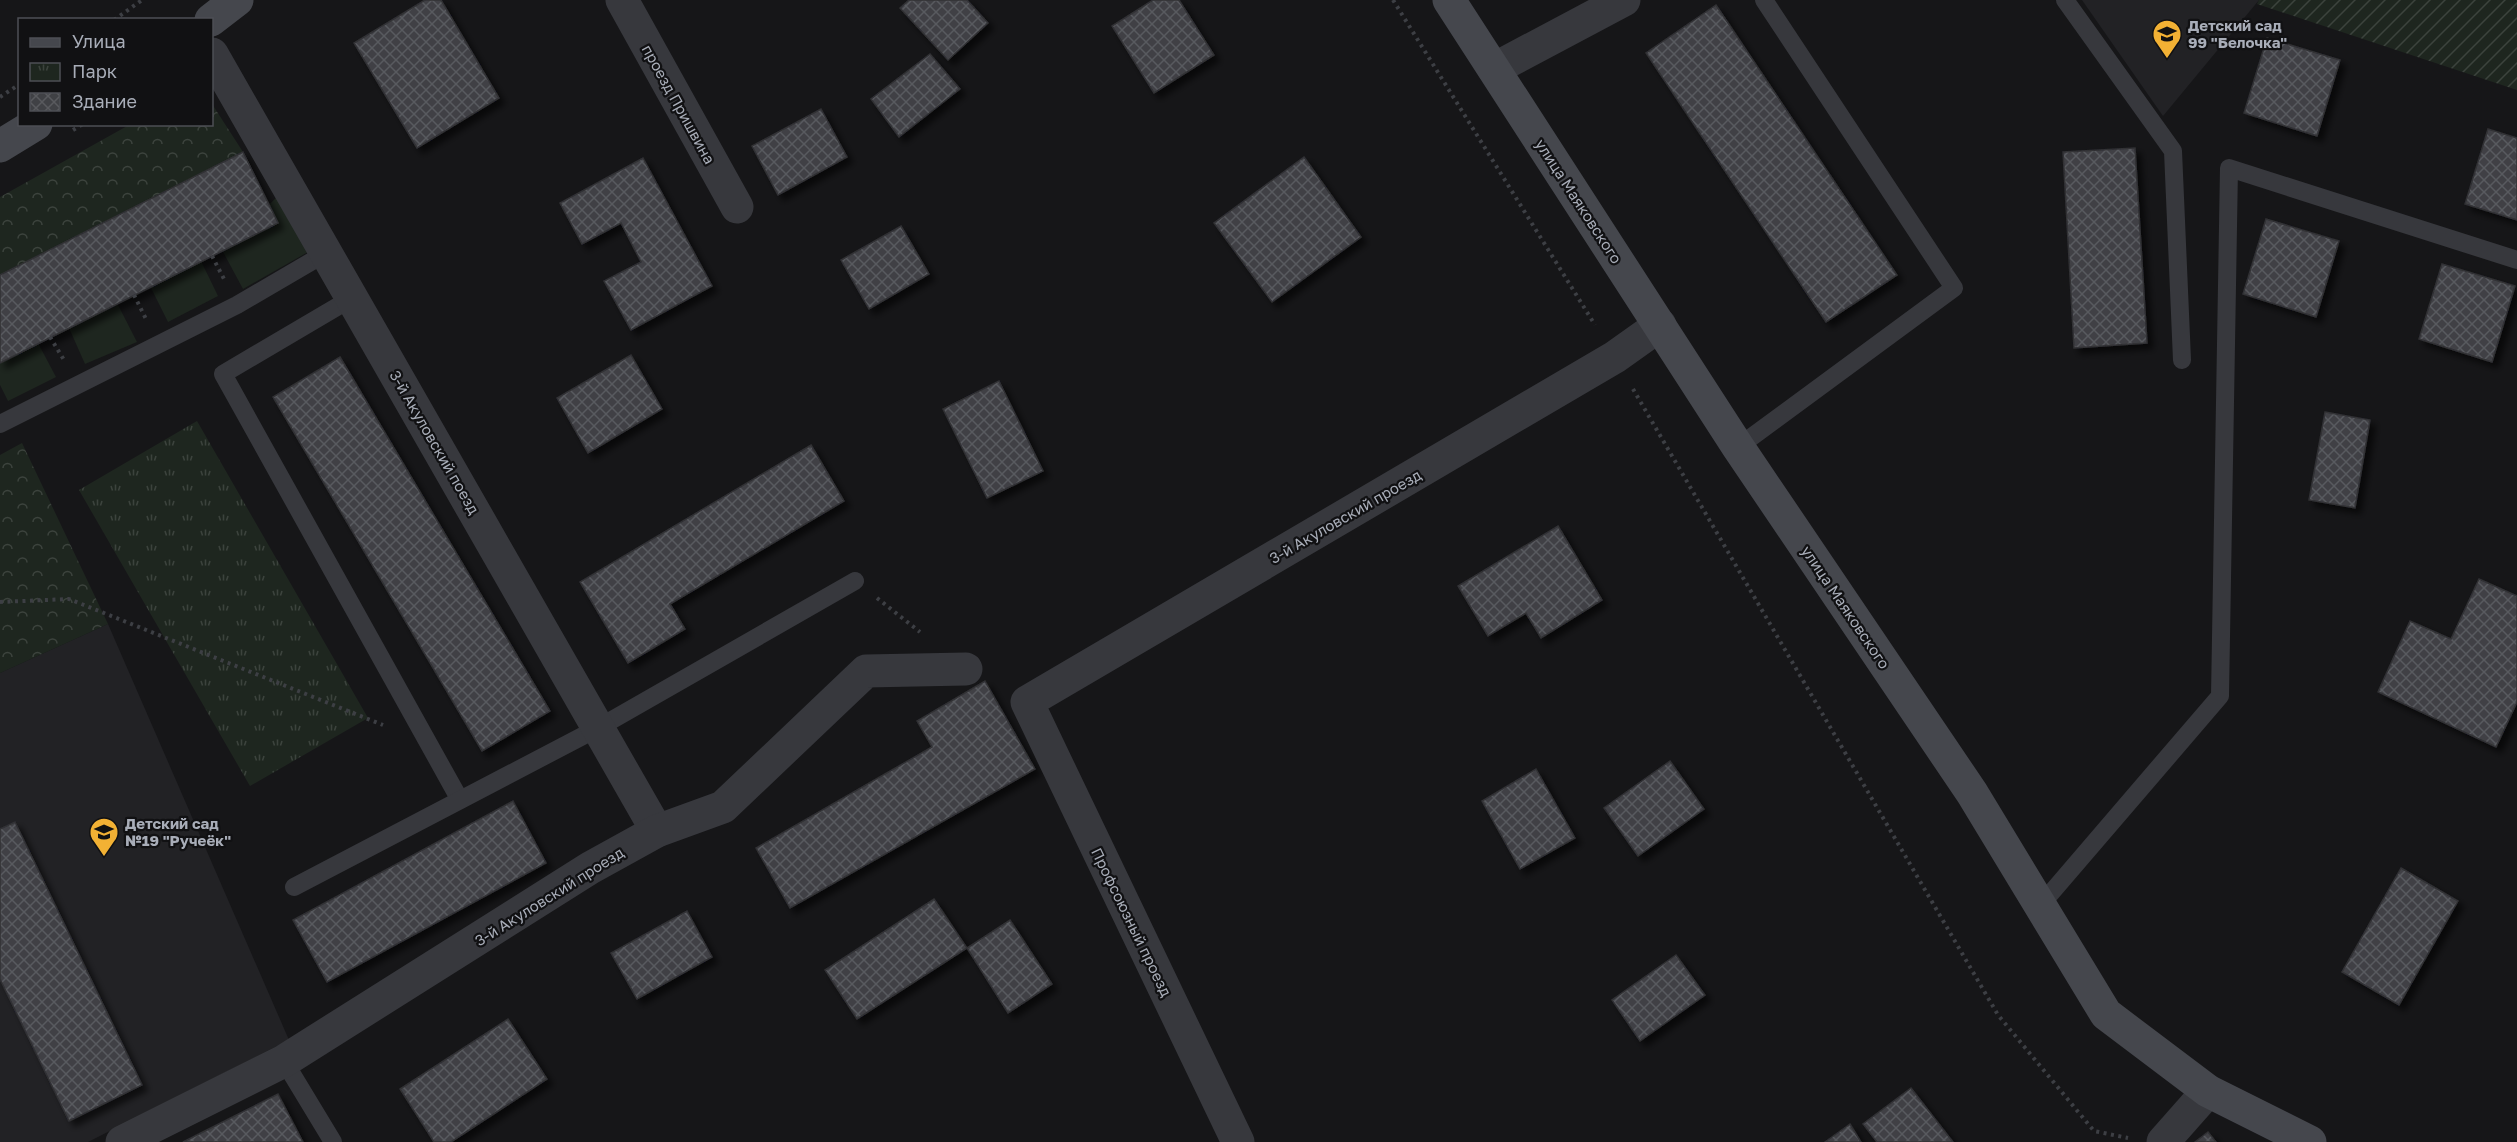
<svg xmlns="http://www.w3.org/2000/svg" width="2517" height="1142" viewBox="0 0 2517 1142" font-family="'Golos Text',sans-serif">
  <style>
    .built { fill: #222225 }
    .grass { fill: #1e261f }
    .forest { fill: url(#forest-crowns) }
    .park { fill: url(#park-tufts) }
    .garden { fill: url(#garden-furrows) }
    .building { fill: url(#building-cross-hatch); stroke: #303034; stroke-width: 1.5; filter: url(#shadow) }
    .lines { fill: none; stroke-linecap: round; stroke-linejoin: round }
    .path { stroke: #3d3f44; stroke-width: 4; stroke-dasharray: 3 4.5; stroke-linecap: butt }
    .lane { stroke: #37383d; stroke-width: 18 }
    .street { stroke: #37383d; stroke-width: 33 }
    .secondary { stroke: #45474d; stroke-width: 33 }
    .labels { text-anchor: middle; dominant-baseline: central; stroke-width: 4.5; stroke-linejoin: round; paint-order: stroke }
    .poi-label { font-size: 15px; font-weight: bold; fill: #a8adb8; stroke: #111113; text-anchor: start }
    .street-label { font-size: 15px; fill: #a8adb8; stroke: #111113 }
  </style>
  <defs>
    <pattern id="forest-crowns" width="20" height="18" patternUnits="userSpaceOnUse" patternTransform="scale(1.5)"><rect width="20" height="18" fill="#1e261f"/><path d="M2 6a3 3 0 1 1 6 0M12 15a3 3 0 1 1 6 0" fill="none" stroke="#3c433d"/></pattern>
    <pattern id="park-tufts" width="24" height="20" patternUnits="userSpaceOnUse" patternTransform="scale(1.5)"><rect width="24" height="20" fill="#1e261f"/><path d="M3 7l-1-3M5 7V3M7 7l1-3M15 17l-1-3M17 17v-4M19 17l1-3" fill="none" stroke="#3c433d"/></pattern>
    <pattern id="garden-furrows" width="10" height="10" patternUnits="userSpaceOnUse" patternTransform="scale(1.5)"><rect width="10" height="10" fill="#1e261f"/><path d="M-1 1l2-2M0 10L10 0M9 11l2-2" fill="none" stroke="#3c433d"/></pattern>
    <pattern id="building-cross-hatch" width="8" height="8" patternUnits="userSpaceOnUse" patternTransform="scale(1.5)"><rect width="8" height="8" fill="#404145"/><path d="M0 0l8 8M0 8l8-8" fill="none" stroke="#595a5e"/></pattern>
    <filter id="shadow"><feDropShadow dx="5.5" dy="5.5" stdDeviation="3" flood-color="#0009"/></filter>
  </defs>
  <rect width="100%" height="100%" fill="#161618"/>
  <g class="built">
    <polygon points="2082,0 2259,0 2163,116"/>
    <polygon points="108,624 289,1040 88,1142 0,1142 0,673"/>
  </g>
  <g class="grass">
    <polygon points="278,196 308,252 243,289 222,250"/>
    <polygon points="201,261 218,296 168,322 150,286"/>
    <polygon points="117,303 137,342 85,364 69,328"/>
    <polygon points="38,343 56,377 8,401 0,385 0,363"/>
  </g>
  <g class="forest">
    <polygon points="212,104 243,152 0,275 0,197 129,125 212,124"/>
    <polygon points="22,443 108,624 0,673 0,455"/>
  </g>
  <polygon class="park" points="197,421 368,718 250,786 79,490"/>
  <polygon class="garden" points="2259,0 2517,0 2517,90 2257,4"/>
  <g class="building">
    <polygon points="425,0 441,0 499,98 417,148 354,43"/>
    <polygon points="909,0 967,0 988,23 948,60 900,8"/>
    <polygon points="1153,0 1179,0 1214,55 1154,93 1112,26"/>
    <polygon points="1716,5 1897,275 1826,322 1646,53"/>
    <polygon points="2267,38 2340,60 2317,136 2244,113"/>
    <polygon points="930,54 960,89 899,137 871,99"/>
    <polygon points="821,109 847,157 778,195 752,146"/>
    <polygon points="2488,129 2517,138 2517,220 2465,204"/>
    <polygon points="2135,148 2147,343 2074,348 2063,152"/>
    <polygon points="243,152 278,223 0,363 0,275"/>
    <polygon points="1304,157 1361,237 1272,302 1214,223"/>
    <polygon points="643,158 712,286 631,330 604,281 641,262 621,223 582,244 560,203"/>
    <polygon points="2266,219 2339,241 2316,317 2243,294"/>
    <polygon points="901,226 929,274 869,309 841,260"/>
    <polygon points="2442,264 2515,286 2492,362 2419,339"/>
    <polygon points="631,355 662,409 588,453 557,398"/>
    <polygon points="340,357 550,711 482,751 273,397"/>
    <polygon points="999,381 1043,471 987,498 943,409"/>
    <polygon points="2325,412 2370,420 2355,508 2309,500"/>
    <polygon points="811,445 844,501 670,604 685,629 628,663 580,582"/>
    <polygon points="1558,526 1602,600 1541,638 1526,613 1488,636 1458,586"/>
    <polygon points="2479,579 2517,596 2517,702 2496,747 2378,692 2410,621 2451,639"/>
    <polygon points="985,681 1035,769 790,908 756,848 932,747 917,721"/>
    <polygon points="1670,761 1704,809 1638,856 1604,808"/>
    <polygon points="1536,769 1575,838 1520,869 1482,801"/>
    <polygon points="513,801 546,863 327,982 293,920"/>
    <polygon points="15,822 142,1085 69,1121 0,979 0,829"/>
    <polygon points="2401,868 2458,901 2399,1005 2342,972"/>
    <polygon points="934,899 967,948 857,1019 825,970"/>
    <polygon points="687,911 712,957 637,999 611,953"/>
    <polygon points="1010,920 1052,984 1008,1013 967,948"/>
    <polygon points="1676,955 1705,995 1640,1041 1612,1000"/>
    <polygon points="508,1019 547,1079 451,1142 434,1142 400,1089"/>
    <polygon points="1911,1088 1953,1142 1877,1142 1863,1124"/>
    <polygon points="278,1094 303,1142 183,1142"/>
    <polygon points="1850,1124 1861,1142 1825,1142"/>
    <polygon points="2208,1132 2216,1142 2195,1142"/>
  </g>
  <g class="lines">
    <g class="path">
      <polyline points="1393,0 1595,325"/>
      <polyline points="114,20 142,0"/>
      <polyline points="0,97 20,84"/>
      <polyline points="73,130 83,124"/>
      <polyline points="212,256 224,279"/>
      <polyline points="134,295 146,319"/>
      <polyline points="50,337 64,360"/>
      <polyline points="1633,389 1998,1015 2094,1131 2128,1138"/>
      <polyline points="877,598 920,632"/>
      <polyline points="0,602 69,599 383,725"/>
    </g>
    <g class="lane">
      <polyline points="2065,0 2173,151 2182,360"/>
      <polyline points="352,298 223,374 460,800"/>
      <polyline points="0,424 237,305 326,253"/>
      <polyline points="1738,447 1954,288 1764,0"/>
      <polyline points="294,887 598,728 855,581"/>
      <polyline points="2039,907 2220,696 2229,168 2517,260"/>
      <polyline points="284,1061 333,1142"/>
    </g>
    <g class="street">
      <polyline points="622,0 737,207"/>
      <polyline points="212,54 657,831"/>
      <polyline points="1494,69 1624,0"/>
      <polyline points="122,1142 284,1061 590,868 657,831 723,807 866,671 966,669"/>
      <polyline points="1238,1142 1027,702 1615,357 1660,325"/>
      <polyline points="2163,1142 2208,1091"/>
    </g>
    <g class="secondary">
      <polyline points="1449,0 1738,447 1972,793 2106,1014 2208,1091 2310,1142"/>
      <polyline points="211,20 237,0"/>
      <polyline points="0,146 36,124"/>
    </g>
  </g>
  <defs>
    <g id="school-pin" transform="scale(1.5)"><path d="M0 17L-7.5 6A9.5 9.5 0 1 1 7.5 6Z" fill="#f2b134" stroke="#111113"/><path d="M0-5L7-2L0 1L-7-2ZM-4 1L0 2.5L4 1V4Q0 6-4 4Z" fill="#111"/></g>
  </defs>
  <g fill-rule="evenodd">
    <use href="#school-pin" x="2167" y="34"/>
    <use href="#school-pin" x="104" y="832"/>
  </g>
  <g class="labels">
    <g class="poi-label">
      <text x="2188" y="25">Детский сад<tspan x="2188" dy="17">99 "Белочка"</tspan></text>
      <text x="125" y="823">Детский сад<tspan x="125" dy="17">№19 "Ручеёк"</tspan></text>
    </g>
    <g class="street-label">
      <text transform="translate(679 104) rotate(61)">проезд Пришвина</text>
      <text transform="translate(1579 201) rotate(57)">улица Маяковского</text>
      <text transform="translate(435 442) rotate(60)">3-й Акуловский поезд</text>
      <text transform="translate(1345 516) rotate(-30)">3-й Акуловский проезд</text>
      <text transform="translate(1846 607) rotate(56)">улица Маяковского</text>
      <text transform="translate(549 896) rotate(-32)">3-й Акуловский проезд</text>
      <text transform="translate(1132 922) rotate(64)">Профсоюзный проезд</text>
    </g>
  </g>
  <rect x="18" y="18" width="195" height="108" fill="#111113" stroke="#4d4f55" stroke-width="1.5"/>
  <rect x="30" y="38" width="30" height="9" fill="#45474d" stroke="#4d4f55" stroke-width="1.5"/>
  <text x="72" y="48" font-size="18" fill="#a8adb8">Улица</text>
  <rect x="30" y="63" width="30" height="18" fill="url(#park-tufts)" stroke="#4d4f55" stroke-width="1.5"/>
  <text x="72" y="78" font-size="18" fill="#a8adb8">Парк</text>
  <rect x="30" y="93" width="30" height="18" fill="url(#building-cross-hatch)" stroke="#4d4f55" stroke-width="1.5"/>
  <text x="72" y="108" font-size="18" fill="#a8adb8">Здание</text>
</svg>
